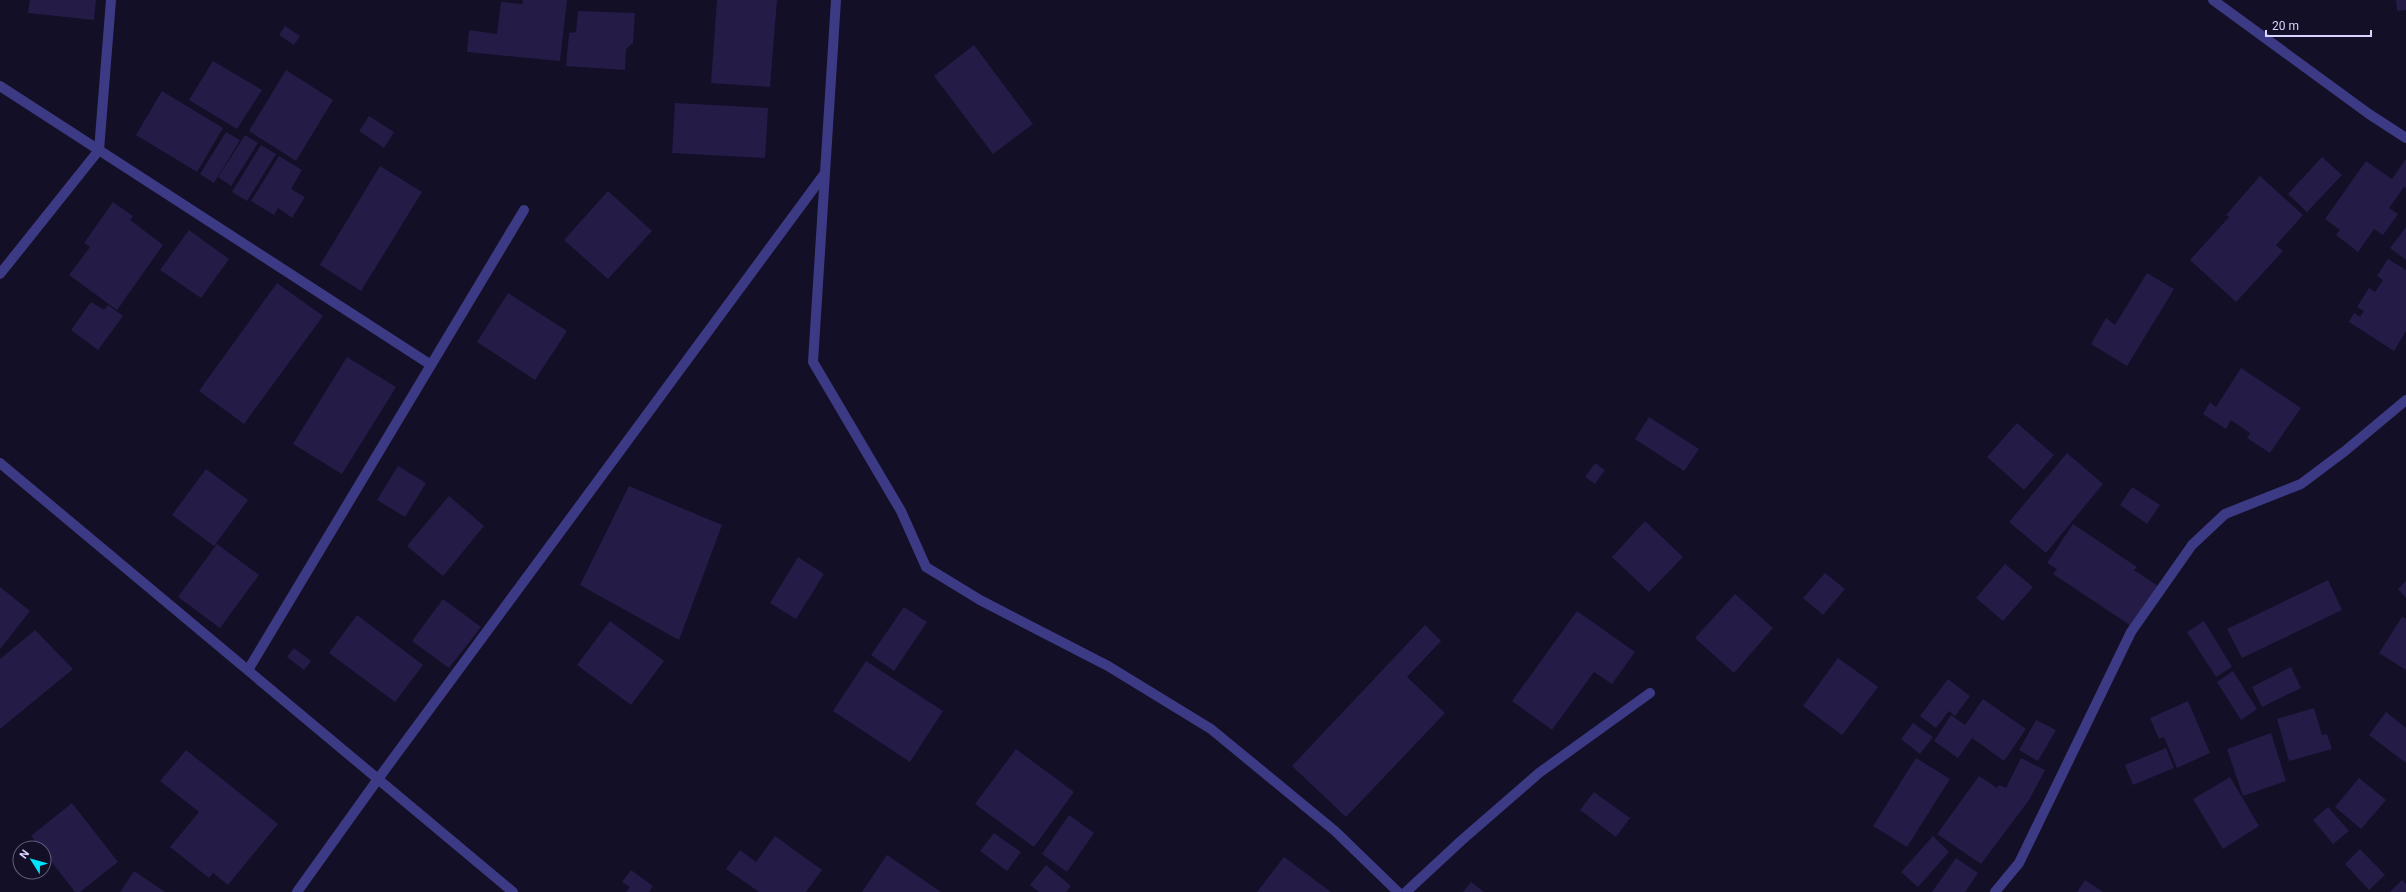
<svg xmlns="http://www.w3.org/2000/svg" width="2406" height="892" viewBox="0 0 2406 892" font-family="Roboto,sans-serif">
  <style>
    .building { fill: #241b47 }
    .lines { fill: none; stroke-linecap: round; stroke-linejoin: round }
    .minor { stroke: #3d3a85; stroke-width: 10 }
  </style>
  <rect width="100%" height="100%" fill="#130f26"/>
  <g class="building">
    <polygon points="30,0 96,0 94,20 28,13"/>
    <polygon points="523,0 567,0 560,61 467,52 469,30 497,34 501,2 522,4"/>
    <polygon points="717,0 777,0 770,87 711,83"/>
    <polygon points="2396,0 2406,0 2406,10 2397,11"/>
    <polygon points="578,11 635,13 633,43 626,49 625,70 566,66 569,33 576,32"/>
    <polygon points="285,26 300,36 294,45 279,35"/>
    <polygon points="974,45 1033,124 993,154 934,76"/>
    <polygon points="213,61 262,90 237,129 189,100"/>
    <polygon points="286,70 333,100 296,161 249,131"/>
    <polygon points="162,91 223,128 197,172 136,135"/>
    <polygon points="675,103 768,108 765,158 672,153"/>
    <polygon points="369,116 394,132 384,148 359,131"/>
    <polygon points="226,132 240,140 214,183 200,174"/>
    <polygon points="245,135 258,143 231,186 218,177"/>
    <polygon points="261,145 276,154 247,201 232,192"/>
    <polygon points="279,156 302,170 291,189 305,197 292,218 278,208 274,215 251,201"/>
    <polygon points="2322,157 2342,175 2307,212 2288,194"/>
    <polygon points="2406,159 2406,188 2404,187 2389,208 2398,214 2383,235 2374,229 2358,252 2336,235 2340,230 2325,219 2366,161 2392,179"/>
    <polygon points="380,166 422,192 361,291 320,265"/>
    <polygon points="2260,176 2303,215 2276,245 2283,251 2236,302 2190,260 2229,217 2226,215"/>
    <polygon points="608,191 652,231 608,279 564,240"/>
    <polygon points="113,202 133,216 130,220 163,245 117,310 69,275 90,247 84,243"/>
    <polygon points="2406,227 2406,260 2390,248"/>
    <polygon points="189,230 229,259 201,298 160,270"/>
    <polygon points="2388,259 2406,270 2406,331 2394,351 2349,322 2354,313 2360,317 2364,311 2357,307 2369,288 2375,292 2383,280 2377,276"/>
    <polygon points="2147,273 2174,289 2127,366 2091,344 2106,318 2115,325"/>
    <polygon points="277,283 323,316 244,424 199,391"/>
    <polygon points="508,293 567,331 535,380 477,342"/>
    <polygon points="91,302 104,310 108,305 123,316 98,350 71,330"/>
    <polygon points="347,357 396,387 342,474 293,444"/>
    <polygon points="2241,368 2301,408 2270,453 2247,438 2250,433 2231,420 2226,429 2203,414 2210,402 2216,407"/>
    <polygon points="1649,417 1699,449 1684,471 1635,439"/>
    <polygon points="2017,423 2054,455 2024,490 1987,457"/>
    <polygon points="2067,453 2103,484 2046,553 2009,522"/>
    <polygon points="1595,463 1605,470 1595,484 1585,477"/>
    <polygon points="398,466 426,483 405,517 377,500"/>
    <polygon points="206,469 248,500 214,546 172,515"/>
    <polygon points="629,486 722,525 679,640 580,585"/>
    <polygon points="2132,487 2160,505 2147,524 2120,505"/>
    <polygon points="449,496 484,526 443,576 407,546"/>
    <polygon points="1645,521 1683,557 1649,592 1612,557"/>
    <polygon points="2073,524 2137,567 2134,570 2158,586 2131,626 2053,574 2057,569 2047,563"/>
    <polygon points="217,544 259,575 220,628 178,597"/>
    <polygon points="798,557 824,574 796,619 770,603"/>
    <polygon points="2005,564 2033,587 2003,621 1976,598"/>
    <polygon points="1825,573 1845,589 1823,615 1803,598"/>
    <polygon points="2328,580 2342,610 2242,658 2227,629"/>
    <polygon points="2406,581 2406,598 2398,589"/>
    <polygon points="0,587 30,611 0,649"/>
    <polygon points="1735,594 1773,628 1734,673 1695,638"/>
    <polygon points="443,599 481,627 449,668 412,641"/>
    <polygon points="904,607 927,622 894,671 871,655"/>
    <polygon points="1577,611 1635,652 1612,684 1594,672 1552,730 1512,701"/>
    <polygon points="357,615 423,665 395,702 329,653"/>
    <polygon points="2402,617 2406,619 2406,670 2379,653"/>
    <polygon points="610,621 664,661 631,705 577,665"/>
    <polygon points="2204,621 2232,667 2216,677 2187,632"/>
    <polygon points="1425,625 1441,641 1407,677 1445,713 1346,817 1292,766"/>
    <polygon points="35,630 73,669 0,729 0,659"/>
    <polygon points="294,648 311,661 304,670 287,657"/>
    <polygon points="1838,658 1878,687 1842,735 1803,706"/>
    <polygon points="866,661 943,711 910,762 833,711"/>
    <polygon points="2291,667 2301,688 2262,707 2252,687"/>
    <polygon points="2233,671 2257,709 2241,720 2217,682"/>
    <polygon points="1948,679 1970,696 1955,716 1949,711 1936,728 1920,716"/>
    <polygon points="1983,699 2026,729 2004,761 1972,738 1958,758 1934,741 1951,715 1965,725"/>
    <polygon points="2188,701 2210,753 2177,768 2164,737 2159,739 2150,718"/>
    <polygon points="2314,708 2322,735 2327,734 2332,749 2289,761 2277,719"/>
    <polygon points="2386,712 2406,728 2406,763 2369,735"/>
    <polygon points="2036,720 2056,730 2038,761 2019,750"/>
    <polygon points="1913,723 1933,737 1920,754 1901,739"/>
    <polygon points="2271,733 2286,781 2243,796 2227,749"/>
    <polygon points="2166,748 2174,768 2133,785 2125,765"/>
    <polygon points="1016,749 1074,792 1034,847 975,804"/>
    <polygon points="186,750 278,824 228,885 213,873 209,878 170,847 199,812 160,781"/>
    <polygon points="1916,758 1950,779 1907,847 1873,826"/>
    <polygon points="2021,758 2045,770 2029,800 1981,864 1937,834 1979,776 1997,788 1999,785 2006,788"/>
    <polygon points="2230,777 2259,826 2223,849 2193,799"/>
    <polygon points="2359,778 2386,800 2361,829 2335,807"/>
    <polygon points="1594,792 1630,818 1616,837 1580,810"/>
    <polygon points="72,803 118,862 80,892 75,892 44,852 44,848 41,848 31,836"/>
    <polygon points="2328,807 2349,831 2333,844 2313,820"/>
    <polygon points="1069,815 1094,833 1067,872 1042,854"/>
    <polygon points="994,833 1021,852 1007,871 980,851"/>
    <polygon points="775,836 822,870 806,892 759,892 726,869 740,850 756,862"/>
    <polygon points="1933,836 1949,852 1918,887 1901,872"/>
    <polygon points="2360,849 2385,875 2369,890 2345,864"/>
    <polygon points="887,855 941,892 862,892"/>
    <polygon points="1284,857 1331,892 1257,892"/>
    <polygon points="1956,858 1978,873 1965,892 1932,892"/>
    <polygon points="1046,865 1071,886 1066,892 1039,892 1030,885"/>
    <polygon points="631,870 653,886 649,892 626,892 630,887 622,882"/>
    <polygon points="134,871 165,892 120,892"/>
    <polygon points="2085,880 2103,892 2077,892"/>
    <polygon points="2402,880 2406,884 2406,892 2390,892"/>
    <polygon points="1471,882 1484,892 1463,892"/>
  </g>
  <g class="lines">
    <g class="minor">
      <polyline points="836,0 813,362 901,511 926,567 980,600 1108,666 1211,729 1335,831 1398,892"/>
      <polyline points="2213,0 2369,114 2406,138"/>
      <polyline points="0,86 431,365"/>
      <polyline points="0,274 99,150 111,0"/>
      <polyline points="0,463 513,892"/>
      <polyline points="248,670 524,210"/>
      <polyline points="297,892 378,779 825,173"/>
      <polyline points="1406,892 1462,840 1539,773 1650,693"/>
      <polyline points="1995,892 2019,863 2131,632 2192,545 2225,514 2301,484 2345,451 2406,400"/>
    </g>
  </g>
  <g transform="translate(32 860) rotate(307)"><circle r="19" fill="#130f26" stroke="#625e7d"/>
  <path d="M0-3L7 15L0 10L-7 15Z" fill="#00e5ff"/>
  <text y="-6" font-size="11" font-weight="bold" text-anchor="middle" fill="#d9d4ff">N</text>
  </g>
  <path d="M2266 30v6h105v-6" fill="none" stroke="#d9d4ff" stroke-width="2"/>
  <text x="2272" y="30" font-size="12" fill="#d9d4ff" stroke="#130f26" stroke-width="3" paint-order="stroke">20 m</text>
</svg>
